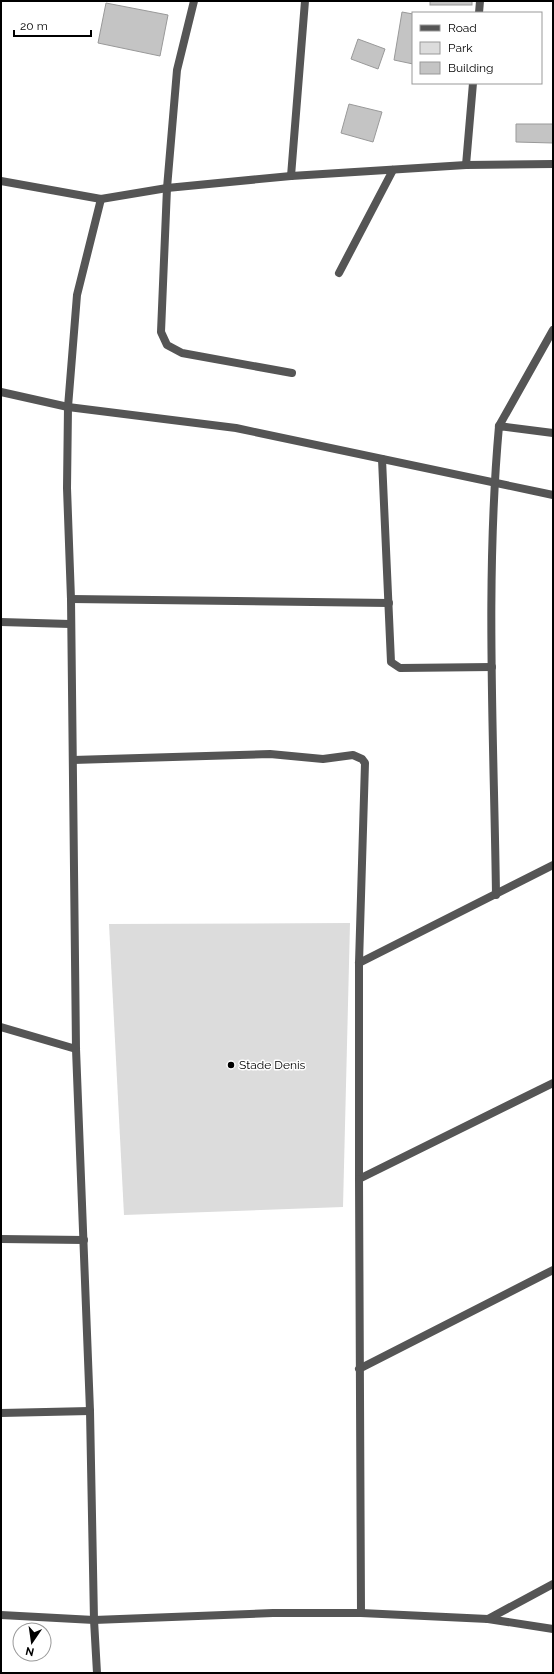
<svg xmlns="http://www.w3.org/2000/svg" width="554" height="1674" viewBox="0 0 554 1674" font-family="Raleway,sans-serif">
  <style>
    .green { fill: #dcdcdc }
    .building { fill: #c4c4c4; stroke: #999 }
    .lines { fill: none; stroke-linecap: round; stroke-linejoin: round }
    .minor { stroke: #555; stroke-width: 8 }
    .tertiary { stroke: #555; stroke-width: 8 }
    .poi-dot { fill: #000; stroke: #fff; stroke-width: 1.5 }
    .labels { text-anchor: middle; dominant-baseline: central; stroke-width: 3; stroke-linejoin: round; paint-order: stroke }
    .poi-label { font-size: 12px; fill: #000; stroke: #fff; text-anchor: start }
  </style>
  <rect width="100%" height="100%" fill="#fff"/>
  <polygon class="green" points="350,923 343,1207 124,1215 109,924"/>
  <g class="building">
    <rect x="430" y="1" width="42" height="4"/>
    <polygon points="106,3 168,15 160,56 98,43"/>
    <polygon points="402,12 413,14 413,64 394,60"/>
    <polygon points="358,39 385,49 378,69 351,59"/>
    <polygon points="349,104 382,112 373,142 341,133"/>
    <polygon points="516,124 553,124 553,143 516,142"/>
  </g>
  <g class="lines">
    <g class="minor">
      <polyline points="194,1 177,70 167,188 161,332 167,345 182,353 292,373"/>
      <polyline points="479,13 480,1"/>
      <polyline points="466,165 473,83"/>
      <polyline points="291,176 305,1"/>
      <polyline points="1,181 101,199 167,188 291,176 466,165 553,164"/>
      <polyline points="339,273 393,170"/>
      <polyline points="1,392 68,407 236,428 553,495"/>
      <polyline points="499,426 553,330"/>
      <polyline points="382,459 391,662 400,668 492,667"/>
      <polyline points="71,599 389,603"/>
      <polyline points="1,622 70,624"/>
      <polyline points="73,760 270,754 323,759 353,755 362,759 365,763 359,963 359,1179 553,1083"/>
      <path d="M 496,895 C 494,739 485,582 499,426 L 553,433"/>
      <polyline points="359,963 553,865"/>
      <polyline points="1,1027 76,1049"/>
      <polyline points="1,1239 84,1240"/>
      <polyline points="359,1369 553,1270"/>
      <polyline points="1,1413 90,1411"/>
      <polyline points="361,1613 488,1619 553,1584"/>
      <polyline points="1,1615 94,1620 273,1613 361,1613 359,1179"/>
      <polyline points="488,1619 553,1629"/>
    </g>
    <polyline class="tertiary" points="97,1673 94,1620 90,1411 76,1049 71,599 67,488 68,407 77,295 101,199"/>
  </g>
  <circle class="poi-dot" cx="231" cy="1065" r="4"/>
  <g class="labels">
    <g class="poi-label">
      <text x="239" y="1065">Stade Denis</text>
    </g>
  </g>
  <rect width="554" height="1674" fill="none" stroke="#000000" stroke-width="4"/>
  <rect x="412" y="12" width="130" height="72" fill="#ffffff" stroke="#999999"/>
  <rect x="420" y="25" width="20" height="6" fill="#555555" stroke="#999999"/>
  <text x="448" y="32" font-size="12" fill="#000000">Road</text>
  <rect x="420" y="42" width="20" height="12" fill="#dcdcdc" stroke="#999999"/>
  <text x="448" y="52" font-size="12" fill="#000000">Park</text>
  <rect x="420" y="62" width="20" height="12" fill="#c4c4c4" stroke="#999999"/>
  <text x="448" y="72" font-size="12" fill="#000000">Building</text>
  <g transform="translate(32 1642) rotate(193)"><circle r="19" fill="#ffffff" stroke="#999999"/>
  <path d="M0-3L7 15L0 10L-7 15Z" fill="#000000"/>
  <text y="-6" font-size="11" font-weight="bold" text-anchor="middle" fill="#000000">N</text>
  </g>
  <path d="M14 30v6h77v-6" fill="none" stroke="#000000" stroke-width="2"/>
  <text x="20" y="30" font-size="12" fill="#000000" stroke="#ffffff" stroke-width="3" paint-order="stroke">20 m</text>
</svg>
